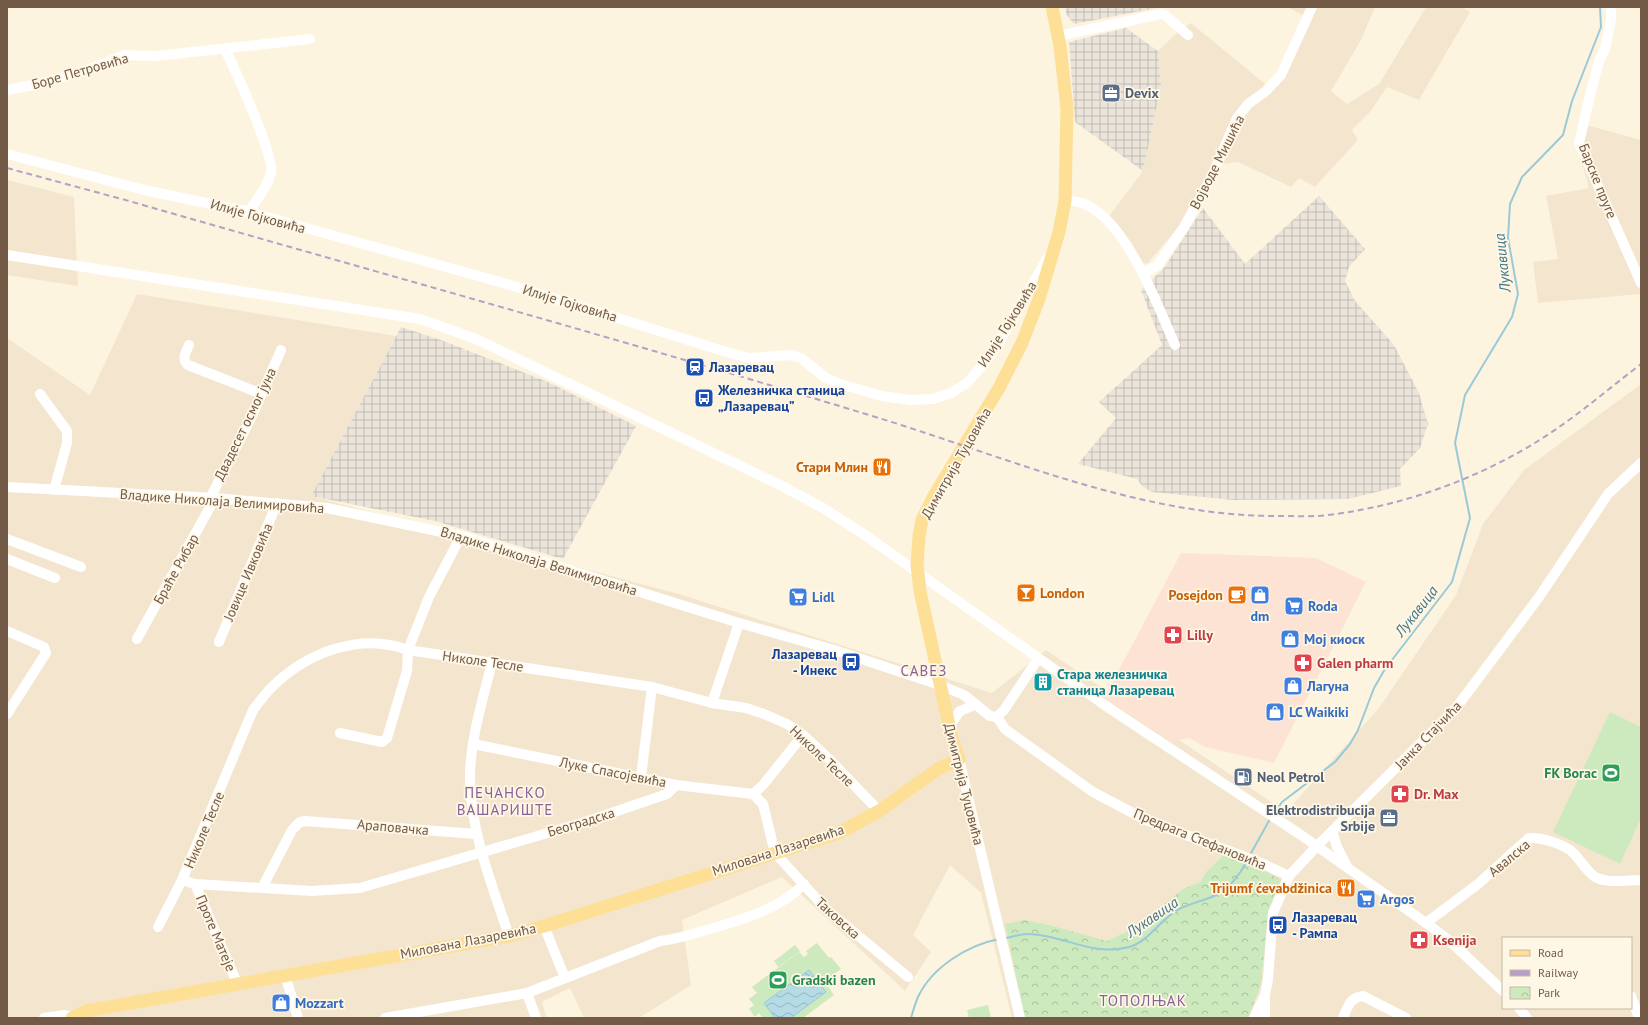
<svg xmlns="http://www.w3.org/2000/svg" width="1648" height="1025" viewBox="0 0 1648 1025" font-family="'PT Sans',sans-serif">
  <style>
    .residential { fill: #f4e6ce; fill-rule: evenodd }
    .commercial { fill: #fde3d3 }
    .industrial { fill: url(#industrial-grid) }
    .grass { fill: #cceabe }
    .park { fill: url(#park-crowns) }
    .water { fill: url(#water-waves); stroke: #9ac9d8 }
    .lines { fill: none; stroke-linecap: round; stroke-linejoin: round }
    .stream { stroke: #9ac9d8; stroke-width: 2 }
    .minor { stroke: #fff; stroke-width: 10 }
    .major { stroke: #fddf96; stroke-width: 13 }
    .rail { stroke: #b79fc5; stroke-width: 2; stroke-dasharray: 6 4; stroke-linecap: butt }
    .labels { text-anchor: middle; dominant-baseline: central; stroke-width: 3.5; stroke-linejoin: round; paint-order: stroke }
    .street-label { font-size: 14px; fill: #735a47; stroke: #fff7e6 }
    .service-label { font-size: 14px; font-weight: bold; fill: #4e5e75; stroke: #fff7e6; text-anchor: start }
    .transit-label { font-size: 14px; font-weight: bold; fill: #164399; stroke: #fff7e6; text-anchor: start }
    .food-label { font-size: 14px; font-weight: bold; fill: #c56008; stroke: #fff7e6; text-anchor: end }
    .shop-label { font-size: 14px; font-weight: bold; fill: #366cbe; stroke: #fff7e6; text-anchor: start }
    .health-label { font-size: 14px; font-weight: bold; fill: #be3a42; stroke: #fff7e6; text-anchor: start }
    .culture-label { font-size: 14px; font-weight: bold; fill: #0d838f; stroke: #fff7e6; text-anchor: start }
    .leisure-label { font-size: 14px; font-weight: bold; fill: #27864d; stroke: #fff7e6; text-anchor: end }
    .water-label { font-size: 15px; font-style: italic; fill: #417688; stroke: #fff7e6 }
    .neighbourhood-label { font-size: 15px; letter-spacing: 1px; fill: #896297; stroke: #fff7e6 }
  </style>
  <defs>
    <pattern id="industrial-grid" width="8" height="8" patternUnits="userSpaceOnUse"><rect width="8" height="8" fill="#ebe4db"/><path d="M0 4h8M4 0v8" fill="none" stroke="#c3bcb3"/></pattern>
    <pattern id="park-crowns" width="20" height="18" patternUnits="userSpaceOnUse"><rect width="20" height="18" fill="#cceabe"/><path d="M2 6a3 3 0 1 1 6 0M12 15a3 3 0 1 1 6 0" fill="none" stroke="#aac19c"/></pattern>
    <pattern id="water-waves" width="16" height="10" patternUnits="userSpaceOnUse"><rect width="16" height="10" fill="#b4dbe6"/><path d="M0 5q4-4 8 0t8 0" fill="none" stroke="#97b5bc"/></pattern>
  </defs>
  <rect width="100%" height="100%" fill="#fdf4e0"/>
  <g class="residential">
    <polygon points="1287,7 1375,7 1361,40 1331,91 1347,104 1379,84 1426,7 1462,7 1470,12 1419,100 1387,87 1370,112 1352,130 1358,140 1315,187 1299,178 1291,187 1238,162 1223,164 1214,163 1186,218 1147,264 1141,262 1109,216 1143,171 1161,86 1158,51 1179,31 1191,23 1270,88 1304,16"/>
    <polygon points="1579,123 1641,140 1641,294 1538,303 1533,262 1558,259 1546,196 1589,188 1575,138"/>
    <polygon points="7,180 74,197 78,286 7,275"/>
    <path d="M 137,294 L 396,336 L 311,496 L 679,594 L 992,693 L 1046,650 L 1286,812 L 1379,708 L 1456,595 L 1483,524 L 1524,470 L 1641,384 L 1641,1018 L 1012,1018 L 981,893 L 950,865 L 913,935 L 931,952 L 905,991 L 782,877 L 682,920 L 691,985 L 639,1018 L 584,1018 L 570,988 L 542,1002 L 547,1018 L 7,1018 L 7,338 L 90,395 ZM 1503,938 L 1631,938 L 1631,1008 L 1503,1008 Z"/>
  </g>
  <polygon class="commercial" points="1181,553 1316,558 1366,582 1274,763 1205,747 1189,738 1172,741 1104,698"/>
  <g class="industrial">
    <polygon points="1065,7 1161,7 1074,24 1066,14"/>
    <polygon points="1126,28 1158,51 1161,86 1143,171 1075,122 1069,42"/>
    <polygon points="1319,196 1365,249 1349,267 1345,281 1355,301 1394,345 1419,393 1428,424 1420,448 1400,469 1401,486 1348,499 1233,500 1152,492 1142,486 1137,479 1078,464 1116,418 1099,402 1162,345 1141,290 1164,268 1203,208 1245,264"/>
    <polygon points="401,327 441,340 548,382 636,426 563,559 435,521 311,496"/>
  </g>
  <g class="grass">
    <polygon points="1610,712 1641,727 1641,818 1620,864 1553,832"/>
    <polygon points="817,943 829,958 831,957 841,969 829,978 832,982 828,986 834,995 803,1018 763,1018 759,1013 755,1017 749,1009 754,1005 749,999 757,993 752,987 799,952 804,957 808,954 806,951"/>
    <polygon points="795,945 800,951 778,967 774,961"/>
    <polygon points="988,1005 991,1018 969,1018 967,1010"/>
  </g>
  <polygon class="park" points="1224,855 1258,867 1281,880 1268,915 1261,984 1248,1018 1025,1018 1005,924 1024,920 1049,925 1107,941 1134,928 1183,889 1200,882 1207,871"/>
  <polygon class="water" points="809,970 826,992 791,1018 775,1018 764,1003"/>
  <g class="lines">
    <g class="stream">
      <polyline points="1274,814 1282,802 1335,762 1350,744 1358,730 1374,688 1385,669 1452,582 1470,518 1455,443 1465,395 1512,317 1518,294 1508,238 1510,204 1522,177 1563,135 1572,101 1601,27 1600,7"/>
      <polyline points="1250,855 1270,819"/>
      <path d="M 1006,938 C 1012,937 1020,934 1027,934 C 1063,934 1091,957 1129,947 C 1150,941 1161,918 1179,909 C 1191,903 1203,901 1214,896 C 1228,890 1240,875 1247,861"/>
      <path d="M 911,1018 C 913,1011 915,1004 918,997 C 932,967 968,945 999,939"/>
    </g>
    <g class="minor">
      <polyline points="1611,7 1611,19 1605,49 1599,61 1591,91 1579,143 1641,283"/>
      <polyline points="1058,36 1161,14 1165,15 1188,35"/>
      <path d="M 225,49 C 235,70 274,154 271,172 C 269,185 256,200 249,212"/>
      <polyline points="7,90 43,83 87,70 125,55 156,56 310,39"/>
      <polyline points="7,154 144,190 249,212 514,286 730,353 749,358 791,355 801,358 826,378 840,384 882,396 911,400 933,399 951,393 967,383 987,360 1001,339 1048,257"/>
      <path d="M 1065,201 C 1119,196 1157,305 1175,345"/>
      <polyline points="7,255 420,319 476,339 780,485 823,508 865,535 1106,706 1301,835 1426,923 1451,942 1503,991"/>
      <polyline points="1143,273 1157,266 1184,227 1212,176 1237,118 1248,104 1266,91 1281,75 1312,7"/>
      <path d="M 189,345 C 186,352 181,359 188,365 L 262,394"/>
      <polyline points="40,394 67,431 67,443 54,490"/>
      <polyline points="7,487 215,498 327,508 461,536 739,623 834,650 940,685 964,695 990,716 997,717 1004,710 1038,659"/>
      <polyline points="210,498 252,416 281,350"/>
      <polyline points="7,539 81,567"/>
      <polyline points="7,559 55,578"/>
      <polyline points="7,631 44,647 46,653 7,714"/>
      <polyline points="137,639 215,498"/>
      <polyline points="219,642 277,503"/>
      <path d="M 492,662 C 483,700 469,742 470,782 C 472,836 492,885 509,936"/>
      <polyline points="712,703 739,623"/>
      <polyline points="997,717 1005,729 1093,792 1146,820 1261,863 1289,876"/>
      <polyline points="950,725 960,711 972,706"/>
      <polyline points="340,733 382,742 387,738 407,671 408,650 429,597 461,536"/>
      <polyline points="803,735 763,785 753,794 763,804 775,853 826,909 908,977"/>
      <polyline points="473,744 676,785 753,794"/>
      <polyline points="959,759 1020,1018"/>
      <polyline points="641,777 652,687"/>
      <polyline points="1332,831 1337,847 1347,866"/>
      <polyline points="182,880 195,884 312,891 360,888 585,822 667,794 676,785"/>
      <polyline points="195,884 237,983"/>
      <polyline points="262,888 292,830 300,822 305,821 476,834"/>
      <path d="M 1426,923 L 1478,884 L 1529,838 C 1541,837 1559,843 1570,850 C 1579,857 1585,870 1595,877 C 1608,884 1627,880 1641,880"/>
      <polyline points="544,926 565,978"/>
      <path d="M 158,927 L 182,880 L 253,710 C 259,702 266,693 273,686 C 308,652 361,632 408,650 L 652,687 L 712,703 L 746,708 L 764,714 L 787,724 L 803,735 L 830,760 L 879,811"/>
      <polyline points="285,975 298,1018"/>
      <polyline points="527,993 536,1018"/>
      <polyline points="1631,996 1639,1018"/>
      <polyline points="1265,998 1265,1018"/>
      <polyline points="1519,1008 1527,1018"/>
      <polyline points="44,1018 65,1015 73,1017"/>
      <path d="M 385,1018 L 527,993 L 660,941 C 680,939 698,932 717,927 C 749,917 779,909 804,884"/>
      <polyline points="1254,1018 1265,995 1268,979 1273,913 1289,876 1317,846 1456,708 1539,597 1608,494 1641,463"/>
      <path d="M 1343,1018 C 1348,1007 1349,998 1363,996 L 1406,1018"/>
    </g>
    <polyline class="major" points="72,1018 86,1011 509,936 544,926 839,833 879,811 938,769 959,759 952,739 920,591 917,565 919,536 922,520 935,494 999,388 1022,343 1039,299 1059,232 1065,201 1067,109 1060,46 1052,7"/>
    <path class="rail" d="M 7,168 L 129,201 C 376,272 623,340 869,415 C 1002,455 1139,517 1280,516 C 1296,516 1312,517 1328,515 C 1402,506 1475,480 1538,441 C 1575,418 1607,390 1641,364"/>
  </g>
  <defs>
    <g id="office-square" transform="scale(1)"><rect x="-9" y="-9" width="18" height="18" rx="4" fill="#5c6f8a" stroke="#fff7e6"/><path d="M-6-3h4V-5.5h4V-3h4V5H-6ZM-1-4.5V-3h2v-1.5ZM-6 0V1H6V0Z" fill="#fff"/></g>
    <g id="station-square" transform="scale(1)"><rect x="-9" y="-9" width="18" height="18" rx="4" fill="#1a4fb4" stroke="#fff7e6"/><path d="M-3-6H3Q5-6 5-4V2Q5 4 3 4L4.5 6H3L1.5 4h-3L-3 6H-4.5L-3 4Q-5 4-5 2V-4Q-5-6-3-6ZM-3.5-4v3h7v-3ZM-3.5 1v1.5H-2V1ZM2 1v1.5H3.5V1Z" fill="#fff"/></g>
    <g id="bus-square" transform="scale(1)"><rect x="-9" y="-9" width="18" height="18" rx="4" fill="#1a4fb4" stroke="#fff7e6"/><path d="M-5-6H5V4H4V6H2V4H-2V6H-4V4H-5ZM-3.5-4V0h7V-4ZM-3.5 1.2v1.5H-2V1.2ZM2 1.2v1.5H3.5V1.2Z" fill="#fff"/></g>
    <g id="restaurant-square" transform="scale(1)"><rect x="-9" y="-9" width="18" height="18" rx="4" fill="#e8710a" stroke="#fff7e6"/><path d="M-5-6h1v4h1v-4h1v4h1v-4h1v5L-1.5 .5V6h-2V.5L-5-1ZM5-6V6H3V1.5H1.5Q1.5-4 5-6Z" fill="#fff"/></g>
    <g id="bar-square" transform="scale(1)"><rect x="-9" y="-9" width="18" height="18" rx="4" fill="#e8710a" stroke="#fff7e6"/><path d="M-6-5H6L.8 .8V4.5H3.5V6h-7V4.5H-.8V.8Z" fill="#fff"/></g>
    <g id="cafe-square" transform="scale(1)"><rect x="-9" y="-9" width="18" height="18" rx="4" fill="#e8710a" stroke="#fff7e6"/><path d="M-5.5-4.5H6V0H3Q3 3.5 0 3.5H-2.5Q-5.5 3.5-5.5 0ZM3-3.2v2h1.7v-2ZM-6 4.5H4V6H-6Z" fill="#fff"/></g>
    <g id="shop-square" transform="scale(1)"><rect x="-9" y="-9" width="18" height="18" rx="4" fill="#3f7fe0" stroke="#fff7e6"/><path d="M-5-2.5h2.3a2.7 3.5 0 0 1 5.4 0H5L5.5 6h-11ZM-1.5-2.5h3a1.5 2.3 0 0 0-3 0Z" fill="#fff"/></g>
    <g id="supermarket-square" transform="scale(1)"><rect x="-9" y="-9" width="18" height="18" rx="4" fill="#3f7fe0" stroke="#fff7e6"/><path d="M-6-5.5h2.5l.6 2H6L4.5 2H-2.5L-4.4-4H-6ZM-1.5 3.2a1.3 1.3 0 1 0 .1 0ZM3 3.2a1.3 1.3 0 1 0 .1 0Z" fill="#fff"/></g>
    <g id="pharmacy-square" transform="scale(1)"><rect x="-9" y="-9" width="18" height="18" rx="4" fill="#e0444e" stroke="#fff7e6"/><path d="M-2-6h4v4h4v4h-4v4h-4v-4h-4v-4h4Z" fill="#fff"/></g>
    <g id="building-square" transform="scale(1)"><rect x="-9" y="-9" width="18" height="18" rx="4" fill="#0f9aa8" stroke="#fff7e6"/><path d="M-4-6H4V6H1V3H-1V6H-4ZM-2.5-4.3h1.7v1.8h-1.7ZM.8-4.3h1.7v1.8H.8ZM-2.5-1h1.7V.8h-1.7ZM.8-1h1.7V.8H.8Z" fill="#fff"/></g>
    <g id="stadium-square" transform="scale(1)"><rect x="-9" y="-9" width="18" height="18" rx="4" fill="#2e9e5b" stroke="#fff7e6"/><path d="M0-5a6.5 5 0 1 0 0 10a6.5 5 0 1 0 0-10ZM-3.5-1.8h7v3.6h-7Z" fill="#fff"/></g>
    <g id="fuel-square" transform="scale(1)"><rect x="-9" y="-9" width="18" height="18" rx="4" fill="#5c6f8a" stroke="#fff7e6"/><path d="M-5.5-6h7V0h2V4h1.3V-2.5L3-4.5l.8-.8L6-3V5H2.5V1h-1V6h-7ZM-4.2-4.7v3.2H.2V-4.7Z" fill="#fff"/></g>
  </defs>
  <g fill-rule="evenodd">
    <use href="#office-square" x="1111" y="93"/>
    <use href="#station-square" x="695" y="367"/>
    <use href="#bus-square" x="704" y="398"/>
    <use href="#restaurant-square" x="882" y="467"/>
    <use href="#bar-square" x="1026" y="593"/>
    <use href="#cafe-square" x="1237" y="595"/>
    <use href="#shop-square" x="1260" y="595"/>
    <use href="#supermarket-square" x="798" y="597"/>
    <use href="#supermarket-square" x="1294" y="606"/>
    <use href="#pharmacy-square" x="1173" y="635"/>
    <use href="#shop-square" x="1290" y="639"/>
    <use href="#bus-square" x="851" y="662"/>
    <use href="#pharmacy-square" x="1303" y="663"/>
    <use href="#building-square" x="1043" y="682"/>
    <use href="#shop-square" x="1293" y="686"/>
    <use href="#shop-square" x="1275" y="712"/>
    <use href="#stadium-square" x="1611" y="773"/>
    <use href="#fuel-square" x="1243" y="777"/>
    <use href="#pharmacy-square" x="1400" y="794"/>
    <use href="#office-square" x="1389" y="818"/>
    <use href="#restaurant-square" x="1346" y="888"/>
    <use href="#supermarket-square" x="1366" y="899"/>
    <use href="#bus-square" x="1278" y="925"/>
    <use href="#pharmacy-square" x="1419" y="940"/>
    <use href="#stadium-square" x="778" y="980"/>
    <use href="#shop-square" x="281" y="1003"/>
  </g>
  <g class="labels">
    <g class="street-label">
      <text transform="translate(80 71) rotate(-16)">Боре Петровића</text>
      <text transform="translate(1217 162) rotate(-63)">Војводе Мишића</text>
      <text transform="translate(1598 181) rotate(68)">Барске пруге</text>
      <text transform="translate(258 216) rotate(15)">Илије Гојковића</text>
      <text transform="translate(570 303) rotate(17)">Илије Гојковића</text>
      <text transform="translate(1007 324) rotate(-58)">Илије Гојковића</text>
      <text transform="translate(245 424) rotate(-64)">Двадесет осмог јуна</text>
      <text transform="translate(956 463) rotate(-60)">Димитрија Туцовића</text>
      <text transform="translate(222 501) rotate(4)">Владике Николаја Велимировића</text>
      <text transform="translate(539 561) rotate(17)">Владике Николаја Велимировића</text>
      <text transform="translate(176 569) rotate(-61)">Браће Рибар</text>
      <text transform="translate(248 572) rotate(-67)">Јовице Ивковића</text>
      <text transform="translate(483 661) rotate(8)">Николе Тесле</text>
      <text transform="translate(1428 735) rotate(-46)">Јанка Стајчића</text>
      <text transform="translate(822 756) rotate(43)">Николе Тесле</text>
      <text transform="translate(613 772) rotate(11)">Луке Спасојевића</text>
      <text transform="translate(964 784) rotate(76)">Димитрија Туцовића</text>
      <text transform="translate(581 822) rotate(-17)">Београдска</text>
      <text transform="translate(393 827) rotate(5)">Араповачка</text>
      <text transform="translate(204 830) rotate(-67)">Николе Тесле</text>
      <text transform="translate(1200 839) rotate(22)">Предрага Стефановића</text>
      <text transform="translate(778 850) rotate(-18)">Милована Лазаревића</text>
      <text transform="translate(1509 858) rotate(-40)">Авалска</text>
      <text transform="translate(838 918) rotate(42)">Таковска</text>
      <text transform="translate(216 933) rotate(67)">Проте Матеје</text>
      <text transform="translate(468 941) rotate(-11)">Милована Лазаревића</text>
    </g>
    <g class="service-label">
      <text x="1125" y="93">Devix</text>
      <text x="1257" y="777">Neol Petrol</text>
      <text x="1375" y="810" text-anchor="end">Elektrodistribucija<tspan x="1375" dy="16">Srbije</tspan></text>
    </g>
    <g class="transit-label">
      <text x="709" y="367">Лазаревац</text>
      <text x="718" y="390">Железничка станица<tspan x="718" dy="16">„Лазаревац”</tspan></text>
      <text x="837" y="654" text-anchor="end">Лазаревац<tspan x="837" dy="16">- Инекс</tspan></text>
      <text x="1292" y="917">Лазаревац<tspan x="1292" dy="16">- Рампа</tspan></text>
    </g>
    <g class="food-label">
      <text x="868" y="467">Стари Млин</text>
      <text x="1040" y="593" text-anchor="start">London</text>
      <text x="1223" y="595">Posejdon</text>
      <text x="1332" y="888">Trijumf ćevabdžinica</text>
    </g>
    <g class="shop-label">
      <text x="812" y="597">Lidl</text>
      <text x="1308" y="606">Roda</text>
      <text x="1260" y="616" text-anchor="middle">dm</text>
      <text x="1304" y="639">Мој киоск</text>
      <text x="1307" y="686">Лагуна</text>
      <text x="1289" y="712">LC Waikiki</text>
      <text x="1380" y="899">Argos</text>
      <text x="295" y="1003">Mozzart</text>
    </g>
    <g class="health-label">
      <text x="1187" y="635">Lilly</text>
      <text x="1317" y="663">Galen pharm</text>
      <text x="1414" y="794">Dr. Max</text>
      <text x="1433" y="940">Ksenija</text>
    </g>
    <g class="culture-label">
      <text x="1057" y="674">Стара железничка<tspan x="1057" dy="16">станица Лазаревац</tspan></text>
    </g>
    <g class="leisure-label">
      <text x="1597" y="773">FK Borac</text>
      <text x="792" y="980" text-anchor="start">Gradski bazen</text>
    </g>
    <g class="water-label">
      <text transform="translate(1502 263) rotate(-96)">Лукавица</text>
      <text transform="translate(1416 611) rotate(-52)">Лукавица</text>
      <text transform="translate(1152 917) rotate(-34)">Лукавица</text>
    </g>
    <g class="neighbourhood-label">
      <text x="924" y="670">САВЕЗ</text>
      <text x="505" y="792">ПЕЧАНСКО<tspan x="505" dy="17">ВАШАРИШТЕ</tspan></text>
      <text x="1143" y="1000">ТОПОЛЊАК</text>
    </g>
  </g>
  <rect width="1648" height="1025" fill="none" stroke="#735a47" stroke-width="16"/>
  <rect x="1502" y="937" width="130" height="72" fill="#fff7e6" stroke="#c7b8a6"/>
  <rect x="1510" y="950" width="20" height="6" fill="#fddf96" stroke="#c7b8a6"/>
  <text x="1538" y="957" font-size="12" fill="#735a47">Road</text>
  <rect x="1510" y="970" width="20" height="6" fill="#b79fc5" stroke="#c7b8a6"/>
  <text x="1538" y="977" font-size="12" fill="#735a47">Railway</text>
  <rect x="1510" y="987" width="20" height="12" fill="url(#park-crowns)" stroke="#c7b8a6"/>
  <text x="1538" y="997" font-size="12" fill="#735a47">Park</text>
</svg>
